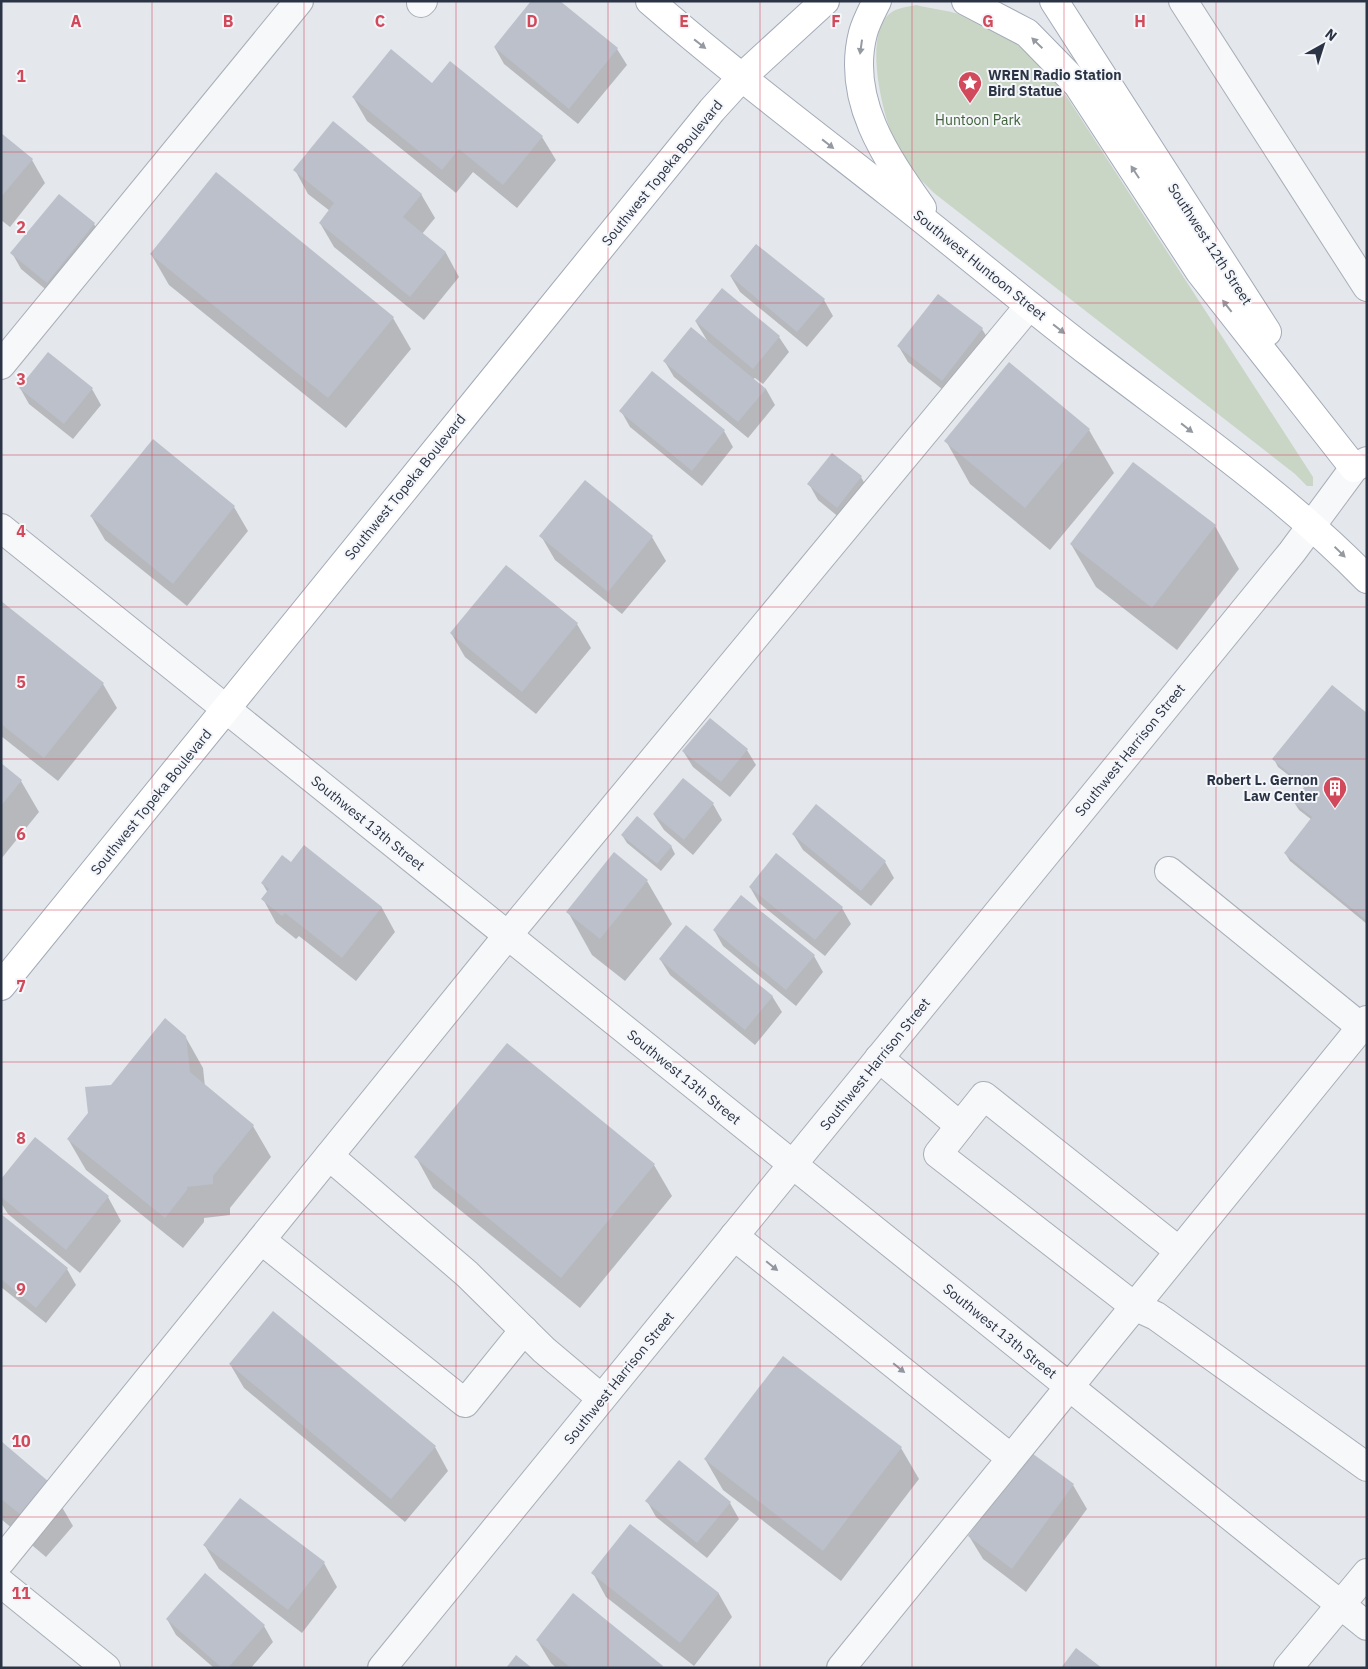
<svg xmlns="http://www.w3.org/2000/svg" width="1368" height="1669" viewBox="0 0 1368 1669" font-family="'IBM Plex Sans',sans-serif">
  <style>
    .green { fill: #c9d6c5 }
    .shadow { fill: #0003 }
    .building { fill: #bbc0ca }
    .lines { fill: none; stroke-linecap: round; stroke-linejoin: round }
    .minor-casing { stroke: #a9aeb7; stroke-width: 30 }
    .major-casing { stroke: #a3abb8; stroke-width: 30 }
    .minor { stroke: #f7f8fa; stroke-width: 28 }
    .major { stroke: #fff; stroke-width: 28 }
    .oneway { fill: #959aa2 }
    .oneway2 { fill: #9196a0 }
    .grid { fill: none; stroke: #d1495b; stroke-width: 1; stroke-opacity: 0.55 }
    .labels { text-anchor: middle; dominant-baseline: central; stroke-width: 4; stroke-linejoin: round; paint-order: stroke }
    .poi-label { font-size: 14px; font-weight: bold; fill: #2b3445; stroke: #f4f6f9; text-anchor: start }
    .park-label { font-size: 14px; fill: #3f6138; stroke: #f4f6f9 }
    .street-label { font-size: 14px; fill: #2b3445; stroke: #f4f6f9 }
    .grid-label { font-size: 16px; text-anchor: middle; font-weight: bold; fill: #d1495b; stroke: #f4f6f9; stroke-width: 4; stroke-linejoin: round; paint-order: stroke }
  </style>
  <rect width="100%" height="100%" fill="#e4e7ec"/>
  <path class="green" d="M 916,5 C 933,9 952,11 969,17 C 1009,32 1038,61 1065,94 L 1313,477 L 1313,486 L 1307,486 L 1295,474 L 934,193 C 922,181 910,170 901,155 C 885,128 862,40 888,15 C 895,8 906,7 916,5 Z"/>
  <g class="shadow">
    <polygon points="558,1 617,49 627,65 578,124 504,64 495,48"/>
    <polygon points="432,85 542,137 556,160 517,208 473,172 456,193 367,121 353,97"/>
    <polygon points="1,135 32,160 45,183 10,227 1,220"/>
    <polygon points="295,170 421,194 435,218 422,234 446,253 459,277 424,320 334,247 320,223 330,211 308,194"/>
    <polygon points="59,196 94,224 103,240 56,298 21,269 12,253"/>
    <polygon points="151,254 393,318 411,349 346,428 169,285"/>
    <polygon points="731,277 824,300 833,316 807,347 740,292"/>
    <polygon points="696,322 779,337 789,352 763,384 755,378 753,379 766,389 775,405 748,438 674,377 665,362 708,342"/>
    <polygon points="982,329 992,345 952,397 908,362 899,347"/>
    <polygon points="1009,364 1089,430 1114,473 1050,550 970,484 946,441"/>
    <polygon points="20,388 92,389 101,405 73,439 29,404"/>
    <polygon points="621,411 724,431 733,447 702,486 630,427"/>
    <polygon points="153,441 234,507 248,531 187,606 105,540 91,516"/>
    <polygon points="861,477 870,493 846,523 818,500 809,484"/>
    <polygon points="585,482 652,537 666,561 622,614 555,560 541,536"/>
    <polygon points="1215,526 1239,569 1177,650 1096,587 1071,544"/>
    <polygon points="1,603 103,684 117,708 58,781 1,736"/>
    <polygon points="577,624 591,648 536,714 465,657 451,633"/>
    <polygon points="1367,715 1367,924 1290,861 1285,853 1312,820 1299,810 1294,802 1305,788 1278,767 1274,759"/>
    <polygon points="747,750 756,765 730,797 693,767 683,751"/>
    <polygon points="1,765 21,781 39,812 1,859"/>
    <polygon points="713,804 722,820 693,855 664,830 654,815"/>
    <polygon points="793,834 885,862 894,878 871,906 803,850"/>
    <polygon points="622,835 671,846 675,854 661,871 627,843"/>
    <polygon points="304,847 382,908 395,932 356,981 299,936 296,939 276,923 263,899 268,893 262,883 291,864"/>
    <polygon points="647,881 672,924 625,981 592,955 568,912"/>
    <polygon points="750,887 842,908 851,924 825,956 759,903"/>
    <polygon points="714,930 814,956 823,972 796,1006 723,946"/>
    <polygon points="660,959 772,996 782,1012 755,1045 670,975"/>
    <polygon points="185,1036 203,1068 205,1087 253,1126 271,1157 230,1208 230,1215 204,1218 204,1222 183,1248 86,1170 68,1139"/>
    <polygon points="416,1157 654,1165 672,1196 580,1308 433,1188"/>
    <polygon points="1,1181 108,1197 121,1221 80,1273 8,1214 1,1203"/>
    <polygon points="1,1216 67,1269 76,1285 46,1323 1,1287"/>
    <polygon points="230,1364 435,1447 448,1471 405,1522 244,1388"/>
    <polygon points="1,1443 48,1483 73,1526 46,1557 1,1519"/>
    <polygon points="901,1448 919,1479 841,1581 723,1490 705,1459"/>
    <polygon points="1073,1485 1087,1509 1026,1592 983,1559 969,1536"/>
    <polygon points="647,1501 730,1503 739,1519 707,1558 656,1517"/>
    <polygon points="630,1525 719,1594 732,1617 694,1666 606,1597 593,1573"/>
    <polygon points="205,1546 324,1563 337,1587 302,1633 219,1569"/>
    <polygon points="167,1619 264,1626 273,1642 251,1668 214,1668 176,1635"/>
    <polygon points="537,1640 662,1667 663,1668 556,1668 551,1663"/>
  </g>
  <g class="building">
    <polygon points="531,1 560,1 618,48 569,109 494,47"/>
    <polygon points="391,49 432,83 450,61 543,136 503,185 459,149 442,170 352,97"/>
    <polygon points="333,121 422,194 403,217 446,252 410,297 319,223 334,203 293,170"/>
    <polygon points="1,133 33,159 1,197"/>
    <polygon points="216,172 394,317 328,398 150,254"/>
    <polygon points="59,194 95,223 47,283 10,253"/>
    <polygon points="756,244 825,299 797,332 730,276"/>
    <polygon points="722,288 780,336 753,369 695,321"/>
    <polygon points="938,294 983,328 942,381 897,346"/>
    <polygon points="691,327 766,389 738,422 663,361"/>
    <polygon points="48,352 93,388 64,424 19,388"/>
    <polygon points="1009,362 1090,429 1025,508 944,441"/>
    <polygon points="652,371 725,430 692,471 619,411"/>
    <polygon points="153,439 235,506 173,584 90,516"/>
    <polygon points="832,453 862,476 837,508 807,484"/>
    <polygon points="1133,462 1216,525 1152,608 1070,544"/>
    <polygon points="585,480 653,536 608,592 539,536"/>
    <polygon points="506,565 578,623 522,692 450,633"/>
    <polygon points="1,601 104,683 44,758 1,724"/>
    <polygon points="1332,685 1367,713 1367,921 1284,853 1312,817 1293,802 1305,786 1272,759"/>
    <polygon points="710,718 748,749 721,782 682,751"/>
    <polygon points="1,763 22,780 1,806"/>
    <polygon points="683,778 714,803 684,840 653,814"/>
    <polygon points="816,804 886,861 861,891 792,834"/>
    <polygon points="637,816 672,846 657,864 621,835"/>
    <polygon points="304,845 382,907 342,958 285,913 282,916 261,899 269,889 261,883 282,855 291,862"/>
    <polygon points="614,852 648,880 600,939 566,912"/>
    <polygon points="776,853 843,907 815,940 749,887"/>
    <polygon points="741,895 815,955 786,990 713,930"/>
    <polygon points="686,925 773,996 745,1030 659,959"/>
    <polygon points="165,1018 186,1036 190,1072 254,1125 213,1176 213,1184 187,1187 187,1190 165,1218 67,1139 88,1113 85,1087 111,1085"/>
    <polygon points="507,1043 655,1164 561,1278 414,1157"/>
    <polygon points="35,1137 109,1196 66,1250 1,1197 1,1179"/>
    <polygon points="1,1214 68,1268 36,1308 1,1279"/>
    <polygon points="273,1311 436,1446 391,1499 229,1364"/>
    <polygon points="783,1356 902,1447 823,1551 704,1459"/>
    <polygon points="1,1441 49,1482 21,1515 1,1499"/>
    <polygon points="1029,1451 1074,1484 1012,1569 968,1536"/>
    <polygon points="679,1460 731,1502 697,1543 645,1501"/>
    <polygon points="240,1498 325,1562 288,1610 203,1545"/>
    <polygon points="630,1524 719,1593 680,1643 591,1573"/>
    <polygon points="205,1573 265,1625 228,1668 222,1668 166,1619"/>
    <polygon points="573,1593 663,1666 662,1668 571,1668 536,1640"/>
    <polygon points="1076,1648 1102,1668 1061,1668"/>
    <polygon points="516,1655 532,1668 506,1668"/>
  </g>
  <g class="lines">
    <g class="minor-casing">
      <g id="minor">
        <polyline points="1183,1 1367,287"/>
        <polyline points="421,3 423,1"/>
        <polyline points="1,365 299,1"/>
        <polyline points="1,528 1367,1626"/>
        <polyline points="1169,871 1361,1027"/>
        <polyline points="879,1058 960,1126 938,1154 1134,1306 1156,1316 1367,1467"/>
        <polyline points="960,1126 984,1096 1179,1251"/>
        <polyline points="329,1156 467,1274 544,1350 601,1398"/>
        <polyline points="734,1236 1011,1458"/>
        <polyline points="261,1240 465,1403 524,1330"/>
        <polyline points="1,1561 508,935 1029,306"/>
        <polyline points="1,1583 106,1668"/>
        <polyline points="382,1668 1292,552 1354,468 1367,461"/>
        <polyline points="841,1668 1367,1020"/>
        <polyline points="1288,1668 1367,1573"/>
      </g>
    </g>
    <g class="major-casing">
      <g id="major">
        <path d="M 650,1 C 727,68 808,129 888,192 C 956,245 1022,301 1091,354 C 1185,426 1284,494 1367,579"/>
        <path d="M 877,1 C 872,11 866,22 863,33 C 846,99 885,156 922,208"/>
        <polyline points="966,1 1027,33 1078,85 1200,272 1354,468"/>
        <polyline points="1054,1 1267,332"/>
        <polyline points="1,986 712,110 742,77 825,1"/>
      </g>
    </g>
    <use href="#minor" class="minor"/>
    <use href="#major" class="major"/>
  </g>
  <defs><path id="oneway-solid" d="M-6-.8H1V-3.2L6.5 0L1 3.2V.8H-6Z" transform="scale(1.25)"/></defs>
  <g class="oneway">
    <use href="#oneway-solid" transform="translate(1037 43) rotate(-136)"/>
    <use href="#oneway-solid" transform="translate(700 44) rotate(38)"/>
    <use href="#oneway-solid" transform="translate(861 47) rotate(98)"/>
    <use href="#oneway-solid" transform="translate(828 144) rotate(38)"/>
    <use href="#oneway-solid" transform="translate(1135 172) rotate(-123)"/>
    <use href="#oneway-solid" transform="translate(1227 306) rotate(-128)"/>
    <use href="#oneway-solid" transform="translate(1059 329) rotate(38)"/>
    <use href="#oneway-solid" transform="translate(1187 428) rotate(38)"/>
    <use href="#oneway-solid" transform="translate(1340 552) rotate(44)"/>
  </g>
  <g class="oneway2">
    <use href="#oneway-solid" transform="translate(772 1266) rotate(39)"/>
    <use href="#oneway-solid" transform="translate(899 1368) rotate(39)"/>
  </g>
  <path class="grid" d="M 152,1 L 152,1668M 304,1 L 304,1668M 456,1 L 456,1668M 608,1 L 608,1668M 760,1 L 760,1668M 912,1 L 912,1668M 1064,1 L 1064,1668M 1216,1 L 1216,1668M 1,152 L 1367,152M 1,303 L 1367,303M 1,455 L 1367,455M 1,607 L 1367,607M 1,759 L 1367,759M 1,910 L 1367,910M 1,1062 L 1367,1062M 1,1214 L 1367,1214M 1,1366 L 1367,1366M 1,1517 L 1367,1517"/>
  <defs>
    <g id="sight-pin" transform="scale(1.25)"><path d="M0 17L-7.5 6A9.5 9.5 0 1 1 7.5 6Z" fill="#d1495b" stroke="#f4f6f9"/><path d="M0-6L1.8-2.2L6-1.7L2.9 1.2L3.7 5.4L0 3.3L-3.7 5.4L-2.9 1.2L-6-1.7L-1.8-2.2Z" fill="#fff"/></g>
    <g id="building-pin" transform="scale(1.25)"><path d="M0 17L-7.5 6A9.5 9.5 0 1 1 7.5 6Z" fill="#d1495b" stroke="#f4f6f9"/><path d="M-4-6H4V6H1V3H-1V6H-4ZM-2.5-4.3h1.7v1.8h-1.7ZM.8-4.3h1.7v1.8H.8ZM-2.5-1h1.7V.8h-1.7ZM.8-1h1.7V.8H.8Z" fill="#fff"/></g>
  </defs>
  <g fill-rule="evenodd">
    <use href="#sight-pin" x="970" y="83"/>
    <use href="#building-pin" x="1335" y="788"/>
  </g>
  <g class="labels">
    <g class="poi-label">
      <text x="988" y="75">WREN Radio Station<tspan x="988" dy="16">Bird Statue</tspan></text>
      <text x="1318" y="780" text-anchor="end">Robert L. Gernon<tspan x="1318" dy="16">Law Center</tspan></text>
    </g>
    <g class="park-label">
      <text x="978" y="120">Huntoon Park</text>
    </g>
    <g class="street-label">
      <text transform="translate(662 173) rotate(-51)">Southwest Topeka Boulevard</text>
      <text transform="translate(1210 244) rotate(57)">Southwest 12th Street</text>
      <text transform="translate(980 265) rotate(39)">Southwest Huntoon Street</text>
      <text transform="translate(405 487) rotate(-51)">Southwest Topeka Boulevard</text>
      <text transform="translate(1130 750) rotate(-51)">Southwest Harrison Street</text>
      <text transform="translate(151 802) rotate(-51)">Southwest Topeka Boulevard</text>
      <text transform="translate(368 823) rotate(39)">Southwest 13th Street</text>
      <text transform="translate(875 1064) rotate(-51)">Southwest Harrison Street</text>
      <text transform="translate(684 1077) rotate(39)">Southwest 13th Street</text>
      <text transform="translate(1000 1331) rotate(39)">Southwest 13th Street</text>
      <text transform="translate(619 1378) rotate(-51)">Southwest Harrison Street</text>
    </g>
  </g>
  <g class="grid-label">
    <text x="76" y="27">A</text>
    <text x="228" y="27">B</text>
    <text x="380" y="27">C</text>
    <text x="532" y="27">D</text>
    <text x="684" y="27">E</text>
    <text x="836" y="27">F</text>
    <text x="988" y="27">G</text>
    <text x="1140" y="27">H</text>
    <text x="21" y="82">1</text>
    <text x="21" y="233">2</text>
    <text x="21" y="385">3</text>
    <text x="21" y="537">4</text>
    <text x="21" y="688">5</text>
    <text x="21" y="840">6</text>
    <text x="21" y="992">7</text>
    <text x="21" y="1144">8</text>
    <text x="21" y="1295">9</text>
    <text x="21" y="1447">10</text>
    <text x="21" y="1599">11</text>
  </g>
  <rect width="1368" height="1669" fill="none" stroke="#2b3445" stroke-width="5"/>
  <g transform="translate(1323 45) rotate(39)" stroke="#f4f6f9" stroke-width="4" paint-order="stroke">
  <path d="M0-4L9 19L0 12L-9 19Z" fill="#2b3445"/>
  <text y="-8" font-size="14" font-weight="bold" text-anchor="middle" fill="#2b3445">N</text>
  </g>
</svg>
